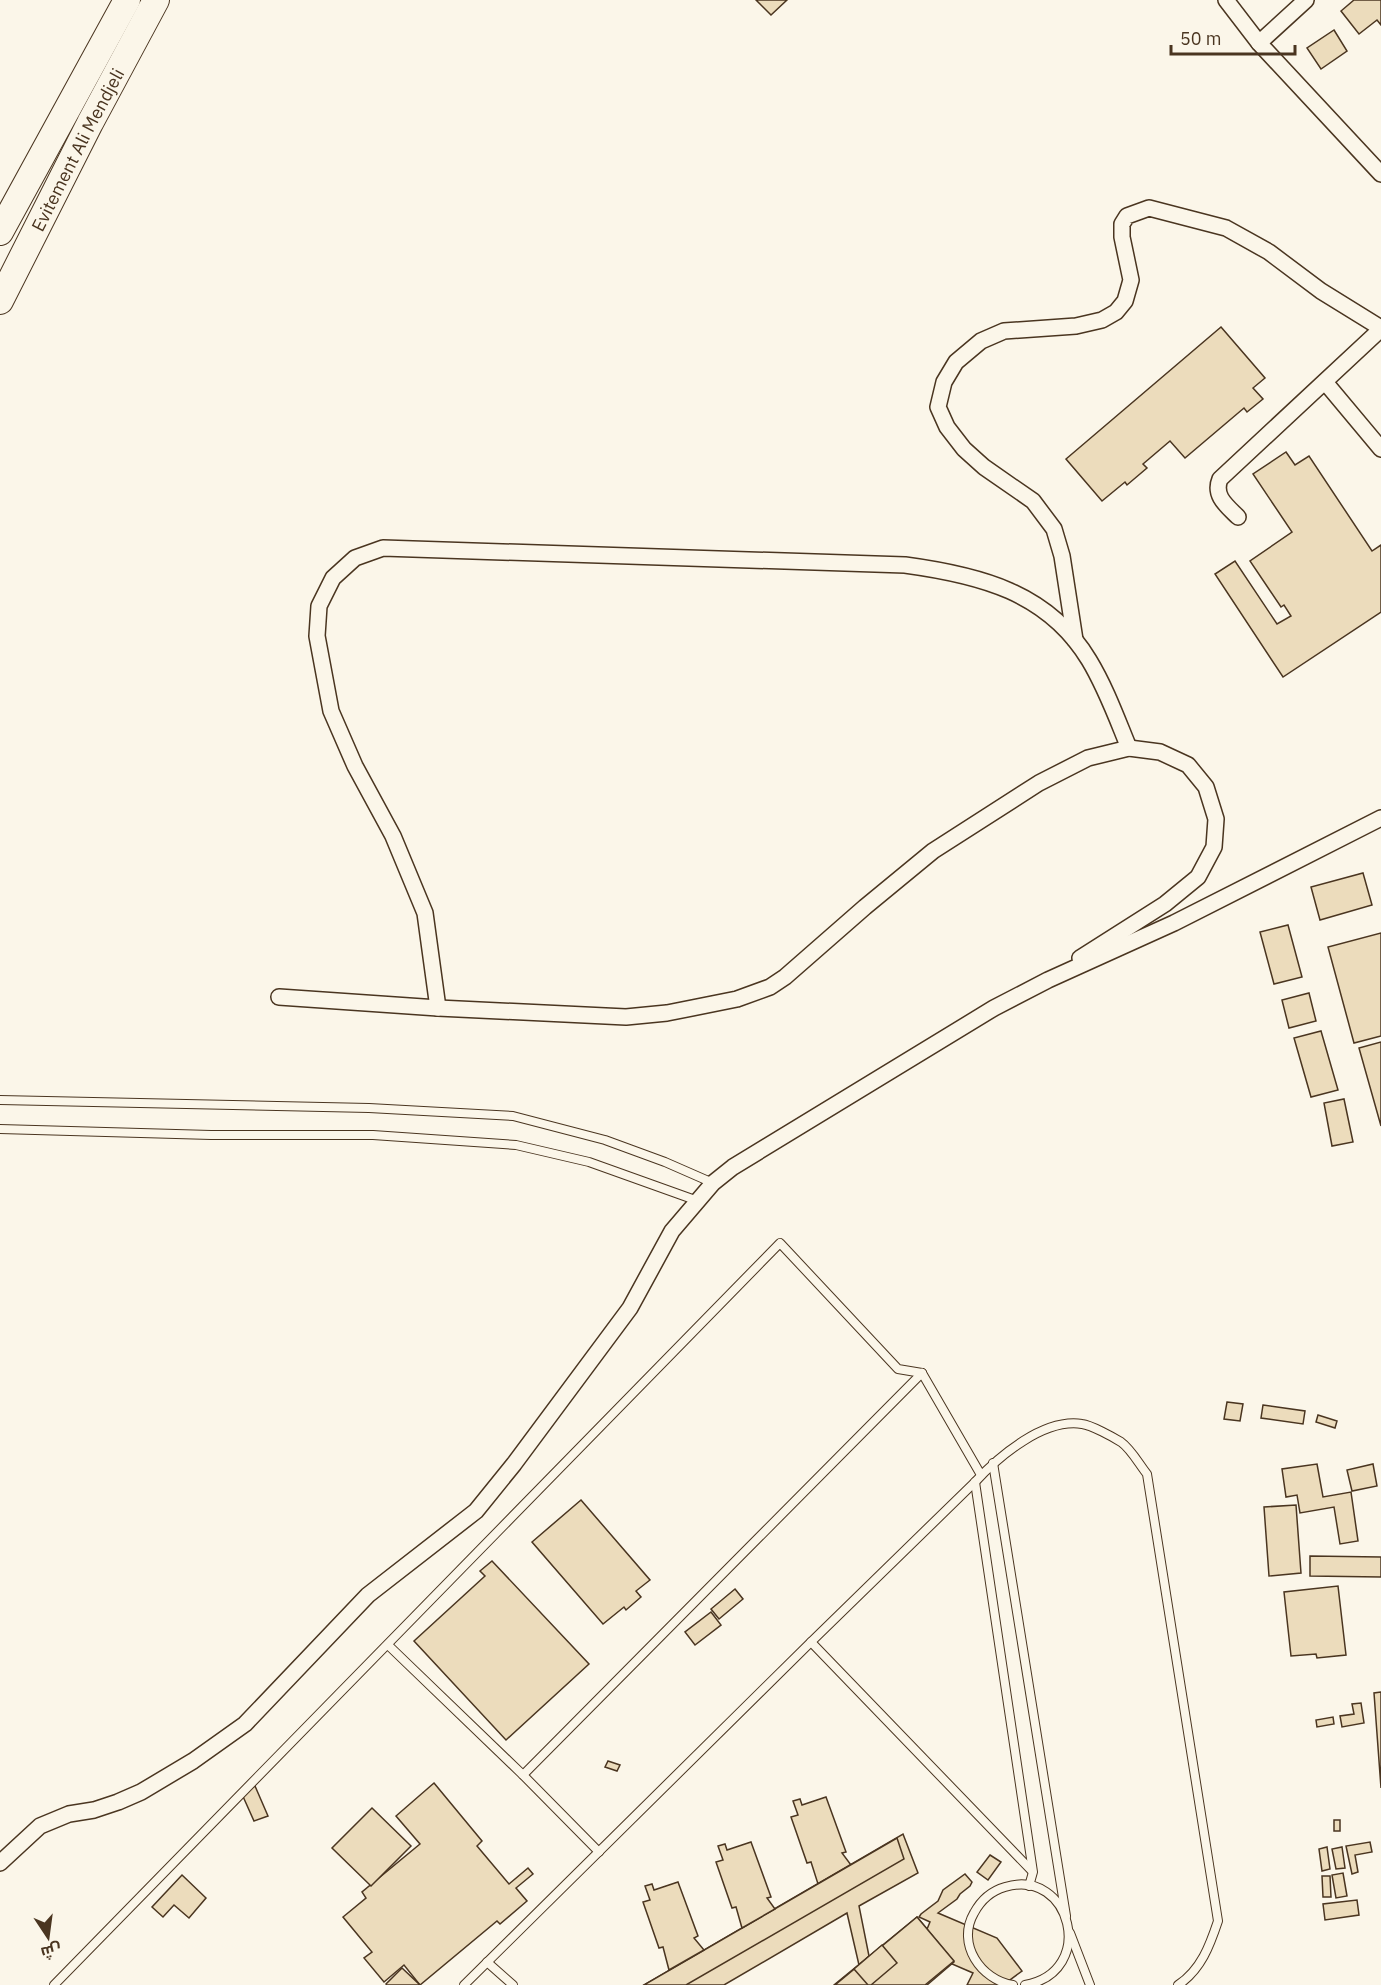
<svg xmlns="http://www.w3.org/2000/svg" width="1381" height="1985" viewBox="0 0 1381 1985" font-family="'IBM Plex Sans',Cairo,sans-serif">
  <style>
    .building { fill: #ecdcbc; stroke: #4a3520; stroke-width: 1.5 }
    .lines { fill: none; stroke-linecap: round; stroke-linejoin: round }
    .service-casing { stroke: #4a3520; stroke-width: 10 }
    .minor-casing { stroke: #4a3520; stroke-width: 18 }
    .trunk-casing { stroke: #4a3520; stroke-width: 28 }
    .service { stroke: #fbf6e9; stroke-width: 8 }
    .minor { stroke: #fbf6e9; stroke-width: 15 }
    .trunk { stroke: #fbf6e9; stroke-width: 26 }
    .labels { text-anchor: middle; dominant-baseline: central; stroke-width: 4.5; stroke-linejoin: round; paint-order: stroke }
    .street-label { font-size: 18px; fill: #4a3520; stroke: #fbf6e9 }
  </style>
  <rect width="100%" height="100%" fill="#fbf6e9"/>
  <g class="building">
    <polygon points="756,0 787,0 771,15"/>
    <polygon points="1354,0 1381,0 1381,25 1377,20 1359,34 1341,11"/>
    <polygon points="1334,30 1347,51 1321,69 1307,48"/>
    <polygon points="1221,327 1265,378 1253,388 1263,399 1247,412 1244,408 1185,458 1170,441 1143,464 1147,468 1127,485 1125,482 1102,501 1066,459"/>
    <polygon points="1286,452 1295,465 1309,456 1372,551 1381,545 1381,612 1283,677 1215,574 1235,561 1277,624 1291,616 1284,605 1281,607 1250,561 1292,532 1253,474"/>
    <polygon points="1363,873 1372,905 1320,920 1311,887"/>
    <polygon points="1288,925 1302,977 1274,984 1260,932"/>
    <polygon points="1381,933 1381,1036 1354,1043 1328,947"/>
    <polygon points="1309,993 1316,1021 1289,1028 1282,1000"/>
    <polygon points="1321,1031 1338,1090 1311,1097 1294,1038"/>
    <polygon points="1381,1042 1381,1126 1359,1048"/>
    <polygon points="1344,1099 1353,1142 1332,1146 1324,1103"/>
    <polygon points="1227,1402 1243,1404 1240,1421 1224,1419"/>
    <polygon points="1263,1405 1305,1411 1303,1424 1261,1418"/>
    <polygon points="1318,1415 1337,1421 1335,1428 1316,1422"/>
    <polygon points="1317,1464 1323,1497 1351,1492 1358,1541 1340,1544 1334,1507 1300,1513 1297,1495 1286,1497 1282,1469"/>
    <polygon points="1373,1464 1377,1486 1352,1491 1347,1470"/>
    <polygon points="581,1500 650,1580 636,1591 641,1597 626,1610 624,1607 603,1624 532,1542"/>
    <polygon points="1296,1505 1301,1573 1269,1576 1264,1507"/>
    <polygon points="1310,1556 1381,1557 1381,1577 1310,1576"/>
    <polygon points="492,1561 589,1664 506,1740 414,1641 485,1576 480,1571"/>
    <polygon points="1338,1586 1346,1655 1317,1658 1316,1654 1291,1656 1284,1592"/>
    <polygon points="735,1589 743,1599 719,1619 711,1609"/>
    <polygon points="711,1612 721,1625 695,1645 685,1632"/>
    <polygon points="1381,1692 1381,1788 1374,1693"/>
    <polygon points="1361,1703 1364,1723 1342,1727 1340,1716 1354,1714 1352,1704"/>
    <polygon points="1333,1717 1334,1724 1317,1727 1316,1720"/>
    <polygon points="608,1761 620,1765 617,1771 605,1767"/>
    <polygon points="434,1783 482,1841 477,1846 509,1884 528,1868 533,1874 516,1888 527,1901 500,1924 497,1921 420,1985 404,1965 384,1982 364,1958 372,1952 343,1917 366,1898 362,1892 420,1844 396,1816"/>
    <polygon points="255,1786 268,1816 254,1821 241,1792"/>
    <polygon points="826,1797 846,1852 842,1853 851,1865 818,1884 811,1862 807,1863 791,1817 798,1815 793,1801 800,1799 802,1805"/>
    <polygon points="372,1808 411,1846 371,1886 332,1848"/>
    <rect x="1334" y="1820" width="6" height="11"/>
    <polygon points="903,1834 918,1873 859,1906 869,1956 859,1965 847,1913 724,1985 644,1985"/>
    <polygon points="897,1838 904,1859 686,1985 644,1985"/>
    <polygon points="751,1842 771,1897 767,1898 775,1909 742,1928 736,1907 732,1908 716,1862 723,1860 718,1846 725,1844 727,1850"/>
    <polygon points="1370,1842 1372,1852 1355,1855 1358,1872 1352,1874 1346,1846"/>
    <polygon points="1327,1847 1330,1869 1322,1871 1319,1849"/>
    <polygon points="1342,1847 1345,1868 1336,1869 1332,1849"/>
    <polygon points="990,1855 1001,1862 988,1880 977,1872"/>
    <polygon points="1343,1873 1347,1896 1336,1898 1332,1875"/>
    <polygon points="965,1874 972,1882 970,1886 960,1894 957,1899 938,1913 997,1938 1022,1971 1003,1985 967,1985 973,1973 945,1961 925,1934 930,1922 919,1917 921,1914 938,1901 943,1890"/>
    <polygon points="182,1875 206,1898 189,1918 174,1905 163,1917 152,1907"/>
    <polygon points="1322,1876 1330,1876 1331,1897 1323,1897"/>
    <polygon points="678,1882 698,1936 694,1938 704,1950 669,1970 663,1947 659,1948 643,1902 650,1900 645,1886 652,1884 654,1890"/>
    <polygon points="1357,1900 1359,1915 1325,1920 1323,1904"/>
    <polygon points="917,1917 954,1962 927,1985 834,1985"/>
    <polygon points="917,1917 954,1961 925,1985 835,1985"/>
    <polygon points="882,1945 897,1963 871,1985 868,1985 854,1969"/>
    <polygon points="402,1968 420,1985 387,1985 386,1984"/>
  </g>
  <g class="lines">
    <g class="service-casing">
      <g id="service">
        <polyline points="0,1100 369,1108 513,1116 605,1140 665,1162 713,1183"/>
        <polyline points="0,1129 211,1135 373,1135 516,1145 589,1162 698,1201"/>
        <polyline points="922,1373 981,1475"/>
        <polyline points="993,1463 1066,1916"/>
        <polyline points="975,1482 1033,1872 1029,1886"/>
        <polyline points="811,1642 1032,1871"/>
        <polyline points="388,1645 523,1775 599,1852"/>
        <polyline points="523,1775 922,1373"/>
        <polyline points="1070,1933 1090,1985"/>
        <polyline points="487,1962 513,1985"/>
        <polyline points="54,1985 780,1243 898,1369 922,1373"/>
        <path d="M 464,1985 L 811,1642 L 975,1482 C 999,1456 1044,1418 1082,1424 C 1091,1425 1113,1437 1121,1442 C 1131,1449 1139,1464 1147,1474 L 1218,1921 C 1210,1945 1201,1970 1178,1985"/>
        <path d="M 1013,1985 C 981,1980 956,1944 974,1913 C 981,1900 991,1891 1005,1887 C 1071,1867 1098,1972 1025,1985"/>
      </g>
    </g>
    <g class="minor-casing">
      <g id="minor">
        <polyline points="1226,0 1259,43 1381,174"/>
        <polyline points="1259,43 1306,0"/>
        <polyline points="1325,382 1381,449"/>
        <path d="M 1238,517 C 1227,506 1213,496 1220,479 L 1381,329"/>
        <polyline points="1075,640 1062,556 1054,529 1033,501 984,467 964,449 947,427 938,407 944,382 956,362 981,341 1004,331 1076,326 1102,320 1116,312 1125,301 1131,280 1122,237 1122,224 1127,216 1149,208 1226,228 1269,252 1321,291 1381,328"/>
        <polyline points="279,997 438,1008 626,1017 667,1013 737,999 770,987 785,977 865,907 933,851 1039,783 1088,758 1129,748 1160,752 1188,765 1206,787 1216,819 1214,847 1198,877 1165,904 1080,958"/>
        <path d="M 438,1008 L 425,913 L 393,836 L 355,766 L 331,711 L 317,636 L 319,606 L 333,578 L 355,558 L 383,548 L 905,565 C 979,575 1048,592 1089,660 C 1106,688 1117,719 1129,748"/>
        <polyline points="0,1863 40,1826 69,1814 94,1810 118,1802 141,1792 193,1761 245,1724 368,1595 476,1511 514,1464 630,1308 672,1231 713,1183 733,1167 994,1008 1048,980 1174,923 1381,818"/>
      </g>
    </g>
    <g class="trunk-casing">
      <g id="trunk">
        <polyline points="0,232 127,0"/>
        <path id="s1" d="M 0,301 L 90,123 L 156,0"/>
      </g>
    </g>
    <use href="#service" class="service"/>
    <use href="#minor" class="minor"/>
    <use href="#trunk" class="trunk"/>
  </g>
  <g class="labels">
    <g class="street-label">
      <text stroke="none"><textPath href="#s1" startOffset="170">Evitement Ali Mendjeli</textPath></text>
    </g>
  </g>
  <g transform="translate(48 1937) rotate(167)" stroke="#fbf6e9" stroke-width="4.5" paint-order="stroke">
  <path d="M0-4.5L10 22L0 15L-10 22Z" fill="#4a3520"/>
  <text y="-9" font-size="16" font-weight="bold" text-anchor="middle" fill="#4a3520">ش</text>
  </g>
  <path d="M1171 45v9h124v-9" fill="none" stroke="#4a3520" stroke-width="3"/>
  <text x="1180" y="45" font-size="18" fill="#4a3520" stroke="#fbf6e9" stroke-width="4.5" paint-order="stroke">50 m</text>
</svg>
